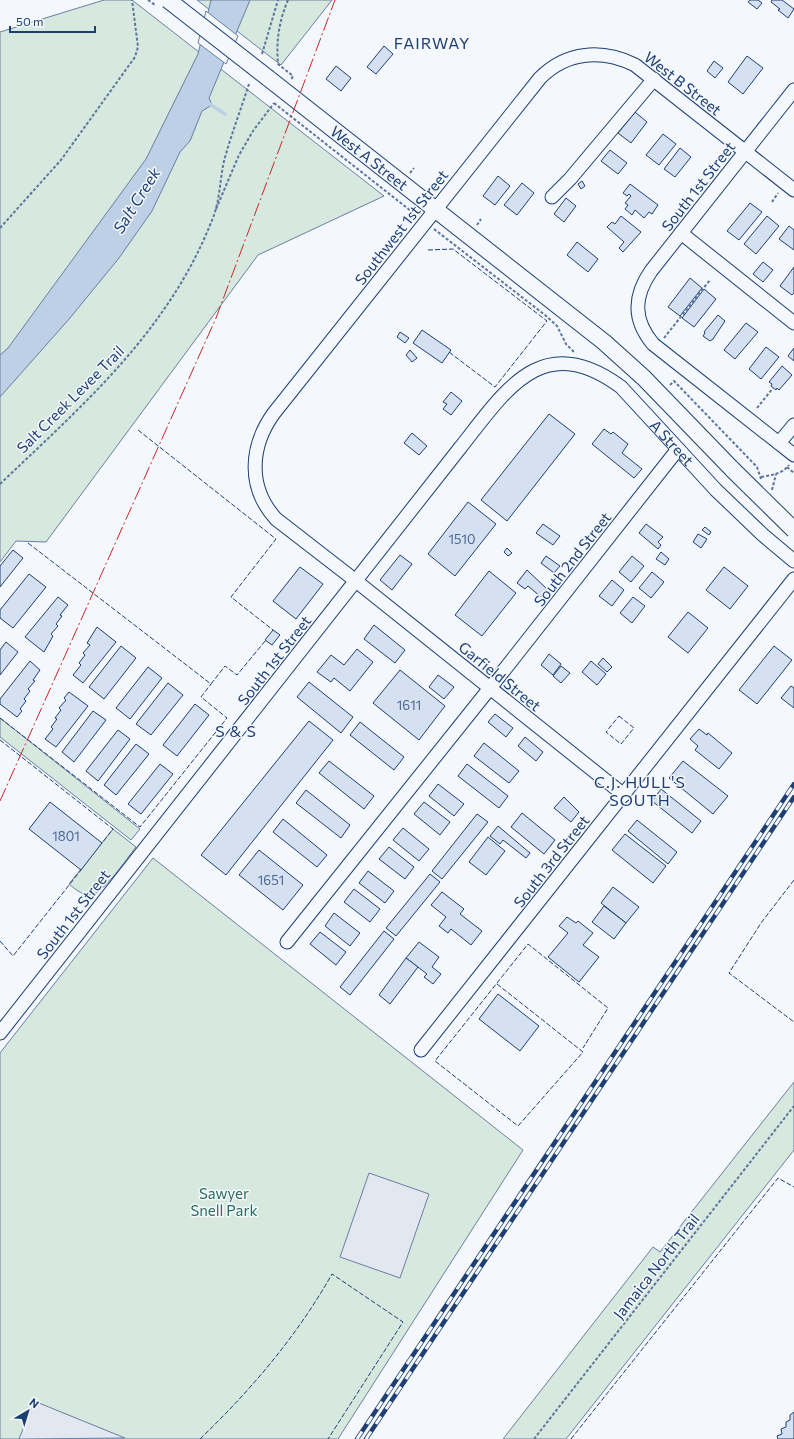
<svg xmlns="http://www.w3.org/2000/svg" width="794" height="1439" viewBox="0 0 794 1439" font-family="Commissioner,sans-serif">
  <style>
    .green { fill: #d7e8df; stroke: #687fa3 }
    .parking { fill: #e3e8f0; stroke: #687fa3 }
    .water { fill: #bed0e5; stroke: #687fa3 }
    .pier { fill: #f4f7fb; stroke: #687fa3 }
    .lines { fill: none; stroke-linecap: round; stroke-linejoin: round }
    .stream { stroke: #bed0e5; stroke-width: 3.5 }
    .building { fill: #d5e0f0; stroke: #1d3f73 }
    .minor-casing { stroke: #1d3f73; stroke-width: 15 }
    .major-casing { stroke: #1d3f73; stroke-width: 18 }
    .path { stroke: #5e769c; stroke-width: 2; stroke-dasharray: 3 2; stroke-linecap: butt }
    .minor { stroke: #f4f7fb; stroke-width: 13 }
    .major { stroke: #f4f7fb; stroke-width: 16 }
    .rail-casing { stroke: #1d3f73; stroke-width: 4.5 }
    .rail { stroke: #f4f7fb; stroke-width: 3; stroke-dasharray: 9; stroke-linecap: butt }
    .major-bridge-casing { stroke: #1d3f73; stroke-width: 18; stroke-linecap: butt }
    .major-bridge { stroke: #f4f7fb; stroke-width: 16 }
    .fence { stroke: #1d3f73; stroke-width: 1; stroke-dasharray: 5 2; stroke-linecap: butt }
    .power { stroke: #c62828; stroke-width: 1; stroke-dasharray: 14 3 2 3; stroke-linecap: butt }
    .labels { text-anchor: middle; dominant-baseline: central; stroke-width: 3; stroke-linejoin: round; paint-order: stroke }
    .number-label { font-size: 13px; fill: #4b6792 }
    .street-label { font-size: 15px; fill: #1d3f73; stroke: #f4f7fb }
    .park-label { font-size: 15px; fill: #2c6c60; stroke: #f4f7fb }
    .neighbourhood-label { font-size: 16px; letter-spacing: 1px; fill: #1d3f73; stroke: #f4f7fb }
    .water-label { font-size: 16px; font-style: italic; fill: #1d3f73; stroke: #f4f7fb }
  </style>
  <rect width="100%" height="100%" fill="#f4f7fb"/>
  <g class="green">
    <polygon points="104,0 132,0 384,196 258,255 46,542 16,541 0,562 0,32"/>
    <polygon points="197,0 332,0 281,65"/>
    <polygon points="0,718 140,829 131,840 0,737"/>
    <path d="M 113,829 L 136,847 C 126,859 103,896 88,895 C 81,894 75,889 69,884 Z"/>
    <polygon points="153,858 523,1150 338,1439 0,1439 0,1053"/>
    <polygon points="794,1082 794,1150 566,1439 503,1439 653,1247 660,1252"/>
  </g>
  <g class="parking">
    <polygon points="369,1173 429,1194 400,1278 340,1257"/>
    <polygon points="34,1401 125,1438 19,1439"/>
  </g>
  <polygon class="water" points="211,0 250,0 209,98 212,105 202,111 190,141 180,152 152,211 119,258 70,318 0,397 0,355 8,348 146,159 198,54"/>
  <polygon class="pier" points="206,11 238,36 226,64 198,43"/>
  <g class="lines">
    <polyline class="stream" points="208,103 225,114"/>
  </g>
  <g class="building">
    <polygon points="750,0 758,0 762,3 757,9 748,2"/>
    <polygon points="772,0 782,0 794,9 788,18 778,10 780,9 771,2"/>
    <polygon points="384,46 393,54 376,74 367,67"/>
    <polygon points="747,56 763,68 743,94 728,82"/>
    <polygon points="714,61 723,68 715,78 707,71"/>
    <polygon points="336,66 351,78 341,91 326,79"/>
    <polygon points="635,112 647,122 631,143 618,133"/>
    <polygon points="663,134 676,144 659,165 646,155"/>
    <polygon points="680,148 691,157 675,177 664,169"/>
    <polygon points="610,150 627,163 618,174 601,161"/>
    <polygon points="498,176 510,186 495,205 483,196"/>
    <polygon points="582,181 585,186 581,189 578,184"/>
    <polygon points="522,183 534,193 517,215 504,205"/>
    <polygon points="630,184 658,205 652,214 649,212 644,218 635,210 632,215 625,209 628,205 625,203 631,196 629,194 627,196 623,193"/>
    <polygon points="566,198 576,206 564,222 554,214"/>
    <polygon points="750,203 762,212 739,240 727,231"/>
    <polygon points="621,216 641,232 623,252 619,248 624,242 607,227 612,222 615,224"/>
    <polygon points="767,216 779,226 756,254 744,244"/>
    <polygon points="789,226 794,230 794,250 779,239"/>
    <polygon points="577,242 598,259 588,272 567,255"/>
    <polygon points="763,262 773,270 763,282 753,274"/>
    <polygon points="794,267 794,293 792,295 780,286"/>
    <polygon points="690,278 702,288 680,316 668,307"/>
    <polygon points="704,289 716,299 694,327 682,318"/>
    <polygon points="718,315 725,321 713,339 710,341 703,336 705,333 704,332"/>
    <polygon points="746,323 758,332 735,359 724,350"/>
    <polygon points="422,330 451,350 442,363 413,343"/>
    <polygon points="400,332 409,338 405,343 397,337"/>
    <polygon points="766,347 779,357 761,379 749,369"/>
    <polygon points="794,348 794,361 788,356"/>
    <polygon points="410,350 417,358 412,362 406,355"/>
    <polygon points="782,366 792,375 779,390 777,388 776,390 771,386 772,384 769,382"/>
    <polygon points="451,392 462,401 451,415 443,409 447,404 443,402"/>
    <polygon points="549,414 575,434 507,521 481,500"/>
    <polygon points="604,429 611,434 613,432 628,444 622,453 642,469 634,478 592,444"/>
    <polygon points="412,433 427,446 419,455 404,443"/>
    <polygon points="468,502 496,524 455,576 428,554"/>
    <polygon points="543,524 560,536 553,545 536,533"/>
    <polygon points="646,524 663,537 658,542 661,545 658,549 639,533"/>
    <polygon points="705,527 711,532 709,535 702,530"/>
    <polygon points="698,534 707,539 701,548 693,542"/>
    <polygon points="507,548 512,553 508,556 504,552"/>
    <polygon points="13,550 23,558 0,587 0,566"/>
    <polygon points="661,552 669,559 665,565 656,559"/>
    <polygon points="400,555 412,564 392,590 380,580"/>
    <polygon points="546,556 560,566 554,573 541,563"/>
    <polygon points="632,556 644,566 631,582 619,572"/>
    <polygon points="300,567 323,584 296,619 273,601"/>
    <polygon points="724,567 748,586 730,609 706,590"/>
    <polygon points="527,570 547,589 541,597 528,586 525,589 517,583"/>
    <polygon points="489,571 516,593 482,636 455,615"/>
    <polygon points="652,572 664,582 651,598 639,588"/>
    <polygon points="29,574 46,587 13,628 0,618 0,610"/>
    <polygon points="612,580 624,590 612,606 599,596"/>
    <polygon points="58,597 68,605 60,615 62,616 56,624 58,626 51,634 53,636 44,652 25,637"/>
    <polygon points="633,597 645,606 632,623 620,613"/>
    <polygon points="688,612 708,628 688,653 668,637"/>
    <polygon points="374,625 405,650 395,663 364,639"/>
    <polygon points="97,627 116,642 83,683 73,675 81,665 79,663 85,655 83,653 90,645 87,643"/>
    <polygon points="273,630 280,635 272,645 265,640"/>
    <polygon points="6,642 18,652 0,675 0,650"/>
    <polygon points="121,646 136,658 104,699 89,687"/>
    <polygon points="774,646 792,660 757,704 739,690"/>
    <polygon points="357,649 373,662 350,691 334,678 331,682 317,672 331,655 344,665"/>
    <polygon points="549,654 561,664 553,675 541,665"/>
    <polygon points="603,658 612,667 607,672 598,664"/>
    <polygon points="30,661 40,670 33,680 35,681 28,689 30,691 24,699 26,701 20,709 22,711 17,717 0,704 0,699"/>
    <polygon points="591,661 606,674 597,685 582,672"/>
    <polygon points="561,666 570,673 561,683 553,676"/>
    <polygon points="148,667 162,678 130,719 116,708"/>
    <polygon points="400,670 445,706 419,740 373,703"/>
    <polygon points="438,675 454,687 444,699 429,687"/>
    <polygon points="309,682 353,717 341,733 297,697"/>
    <polygon points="168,683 183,695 151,735 136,724"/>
    <polygon points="791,686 794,688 794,708 781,698"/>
    <polygon points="69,692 88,706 56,747 45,739 53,729 51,727 57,719 55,718 61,710 59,708 66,700 64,698"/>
    <polygon points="195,704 209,715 177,756 163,745"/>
    <polygon points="93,711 106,720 74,762 62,752"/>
    <polygon points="495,714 513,728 506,737 488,722"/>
    <polygon points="309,721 333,740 226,875 201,855"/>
    <polygon points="360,722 404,757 394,770 350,735"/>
    <polygon points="699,729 707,735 708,733 732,753 719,769 695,750 698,746 690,739"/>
    <polygon points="118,730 130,739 98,781 86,771"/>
    <polygon points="525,737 543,752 536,761 518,746"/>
    <polygon points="484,743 519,771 509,783 474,756"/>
    <polygon points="136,744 149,754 116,795 104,785"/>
    <polygon points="329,761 374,796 364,809 319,773"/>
    <polygon points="683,761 728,796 713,814 669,778"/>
    <polygon points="160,764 173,774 141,814 128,804"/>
    <polygon points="467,764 508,796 499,808 458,776"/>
    <polygon points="438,784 464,804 454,816 429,796"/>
    <polygon points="661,789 701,821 692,833 652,801"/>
    <polygon points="306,790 350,825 341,838 296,803"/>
    <polygon points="564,797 579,812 571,822 554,808"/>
    <polygon points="50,802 102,843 81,870 29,829"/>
    <polygon points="424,802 450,822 440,835 414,814"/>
    <polygon points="522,813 555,840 544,854 511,827"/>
    <polygon points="477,814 488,822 442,879 432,871"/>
    <polygon points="283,819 327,855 317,867 273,832"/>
    <polygon points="637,820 677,852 668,864 628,831"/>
    <polygon points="498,826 530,853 526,858 503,840 500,844 490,836"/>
    <polygon points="403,828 429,849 419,861 393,840"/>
    <polygon points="625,834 666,866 653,883 612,850"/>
    <polygon points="488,837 505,851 486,875 469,862"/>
    <polygon points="389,847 414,867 405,879 379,859"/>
    <polygon points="259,850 303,885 283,910 239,875"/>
    <polygon points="368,871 394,891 385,903 359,883"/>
    <polygon points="430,874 440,882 396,936 386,928"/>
    <polygon points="613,887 639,907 626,923 601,903"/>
    <polygon points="354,889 380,909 370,922 344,902"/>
    <polygon points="442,892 464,909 460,914 482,931 471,945 451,929 448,933 439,926 446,917 431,905"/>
    <polygon points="604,906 626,923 614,939 592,922"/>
    <polygon points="334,913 360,933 350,946 325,926"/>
    <polygon points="567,917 576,923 578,921 593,933 583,945 599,957 579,982 548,957 568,933 559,926"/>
    <polygon points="384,931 394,939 350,995 340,987"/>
    <polygon points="320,932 346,952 336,965 310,944"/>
    <polygon points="419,942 439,957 432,967 441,974 433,984 424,977 427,974 406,958"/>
    <polygon points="406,958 418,967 390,1004 379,995"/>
    <polygon points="498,994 539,1026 520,1051 479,1019"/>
    <polygon points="794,1412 794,1439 778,1439 777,1436 782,1434 781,1429 786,1427 786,1422 790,1420 790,1415"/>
  </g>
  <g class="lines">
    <g class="minor-casing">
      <g id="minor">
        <path d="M 794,90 L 651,271 C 633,297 633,320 653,344 L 794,455"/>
        <polyline points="552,197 570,179 654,79"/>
        <polyline points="681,233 794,323"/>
        <polyline points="779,443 794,425"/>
        <path d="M 624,795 L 356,581 L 276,519 C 247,487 250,446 274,413 L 540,78 C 567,51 602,49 635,65 L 794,190"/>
        <polyline points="287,942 490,688 678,449"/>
        <path id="s1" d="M 0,1033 L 460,448 C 506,390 542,329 621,387 L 716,490 L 763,535 L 794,561"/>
        <polyline points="421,1050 794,579"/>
      </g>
    </g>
    <g class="major-casing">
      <g id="major">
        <path id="s2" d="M 268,78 L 604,342 L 644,378 L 733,470"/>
      </g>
    </g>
    <g class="path">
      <polyline points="148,0 155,5"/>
      <path d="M 288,0 C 279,21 276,41 278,64 L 293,76 L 291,80"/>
      <polyline points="262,54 278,0"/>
      <polyline points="274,103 416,215"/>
      <polyline points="410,173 414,168"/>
      <polyline points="772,202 778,193"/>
      <polyline points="216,209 239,155 253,131 274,103"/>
      <polyline points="477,225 481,219"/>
      <polyline points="0,228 61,160 135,57 138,47 132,0"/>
      <polyline points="434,229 545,315 557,326 566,344 575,353"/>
      <polyline points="664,338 710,280"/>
      <polyline points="670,385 674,381 757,467 761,479"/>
      <polyline points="757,408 773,388"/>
      <polyline points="787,467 794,473"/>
      <path d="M 761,477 C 772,475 782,474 789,465"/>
      <path d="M 0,484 C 85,403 171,329 214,215 C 220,198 220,179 224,161 C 231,135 241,109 249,84"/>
      <polyline points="772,490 776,474"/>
      <polyline points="534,1439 794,1106"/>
    </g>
    <use href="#minor" class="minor"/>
    <use href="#major" class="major"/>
    <g class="rail-casing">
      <g id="rail">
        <polyline points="357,1439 794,784"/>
        <polyline points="366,1439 794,797"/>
      </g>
    </g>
    <use href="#rail" class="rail"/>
    <g class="major-bridge-casing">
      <g id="major-bridge">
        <polyline points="168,0 268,78"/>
        <polyline points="733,470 794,530"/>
      </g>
    </g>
    <use href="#major-bridge" class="major-bridge"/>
    <g class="fence">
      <polyline points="428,250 453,249 547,321 495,387 449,352"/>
      <polyline points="138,430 276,539 231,597 273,630"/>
      <polyline points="28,543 211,684 225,666 237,675 266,640"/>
      <polygon points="619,716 634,728 621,744 606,732"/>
      <polyline points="0,718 140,827 227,718 201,697 211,684"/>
      <polyline points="0,740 113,829 102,843"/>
      <polyline points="794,880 761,923 729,973 794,1022"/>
      <polyline points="0,941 13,956 81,870"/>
      <path d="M 497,984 L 583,1052 L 518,1126 L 435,1061 C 466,1022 497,983 528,944 L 608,1008 L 583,1048"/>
      <path d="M 200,1439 C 251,1390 297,1336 332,1274 L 403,1322 L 328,1439"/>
      <polyline points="571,1439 778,1178 794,1187"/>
    </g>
    <polyline class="power" points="0,801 216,318 335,0"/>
  </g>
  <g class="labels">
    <g class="number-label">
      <text x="462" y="539">1510</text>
      <text x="409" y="705">1611</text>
      <text x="66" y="836">1801</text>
      <text x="271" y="880">1651</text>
    </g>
    <g class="street-label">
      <text transform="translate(683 83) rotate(38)">West B Street</text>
      <text stroke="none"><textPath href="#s2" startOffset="129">West A Street</textPath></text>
      <text transform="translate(698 186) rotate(-52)">South 1st Street</text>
      <text transform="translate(401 227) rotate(-52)">Southwest 1st Street</text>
      <text transform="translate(70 399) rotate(-45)">Salt Creek Levee Trail</text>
      <text stroke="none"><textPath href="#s1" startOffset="1021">A Street</textPath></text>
      <text transform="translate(572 559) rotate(-52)">South 2nd Street</text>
      <text transform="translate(274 660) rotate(-52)">South 1st Street</text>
      <text transform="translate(500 676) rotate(39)">Garfield Street</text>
      <text transform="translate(551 861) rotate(-52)">South 3rd Street</text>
      <text transform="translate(73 914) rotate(-52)">South 1st Street</text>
      <text transform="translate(656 1266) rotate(-52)">Jamaica North Trail</text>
    </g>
    <g class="park-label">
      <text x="224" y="1193">Sawyer<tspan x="224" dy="17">Snell Park</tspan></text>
    </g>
    <g class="neighbourhood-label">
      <text x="432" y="42">FAIRWAY</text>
      <text x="236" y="730">S &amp; S</text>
      <text x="640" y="781">C.J. HULL'S<tspan x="640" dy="18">SOUTH</tspan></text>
    </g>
    <g class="water-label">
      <text transform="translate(136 200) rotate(-58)">Salt Creek</text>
    </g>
  </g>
  <g transform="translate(28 1411) rotate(38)" stroke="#f4f7fb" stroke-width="3" paint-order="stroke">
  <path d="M0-3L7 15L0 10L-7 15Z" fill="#1d3f73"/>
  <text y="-6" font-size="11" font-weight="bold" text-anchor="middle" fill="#1d3f73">N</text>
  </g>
  <path d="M10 26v6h85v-6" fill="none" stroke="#1d3f73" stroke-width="2"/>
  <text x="16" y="26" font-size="12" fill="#1d3f73" stroke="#f4f7fb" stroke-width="3" paint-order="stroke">50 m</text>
</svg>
